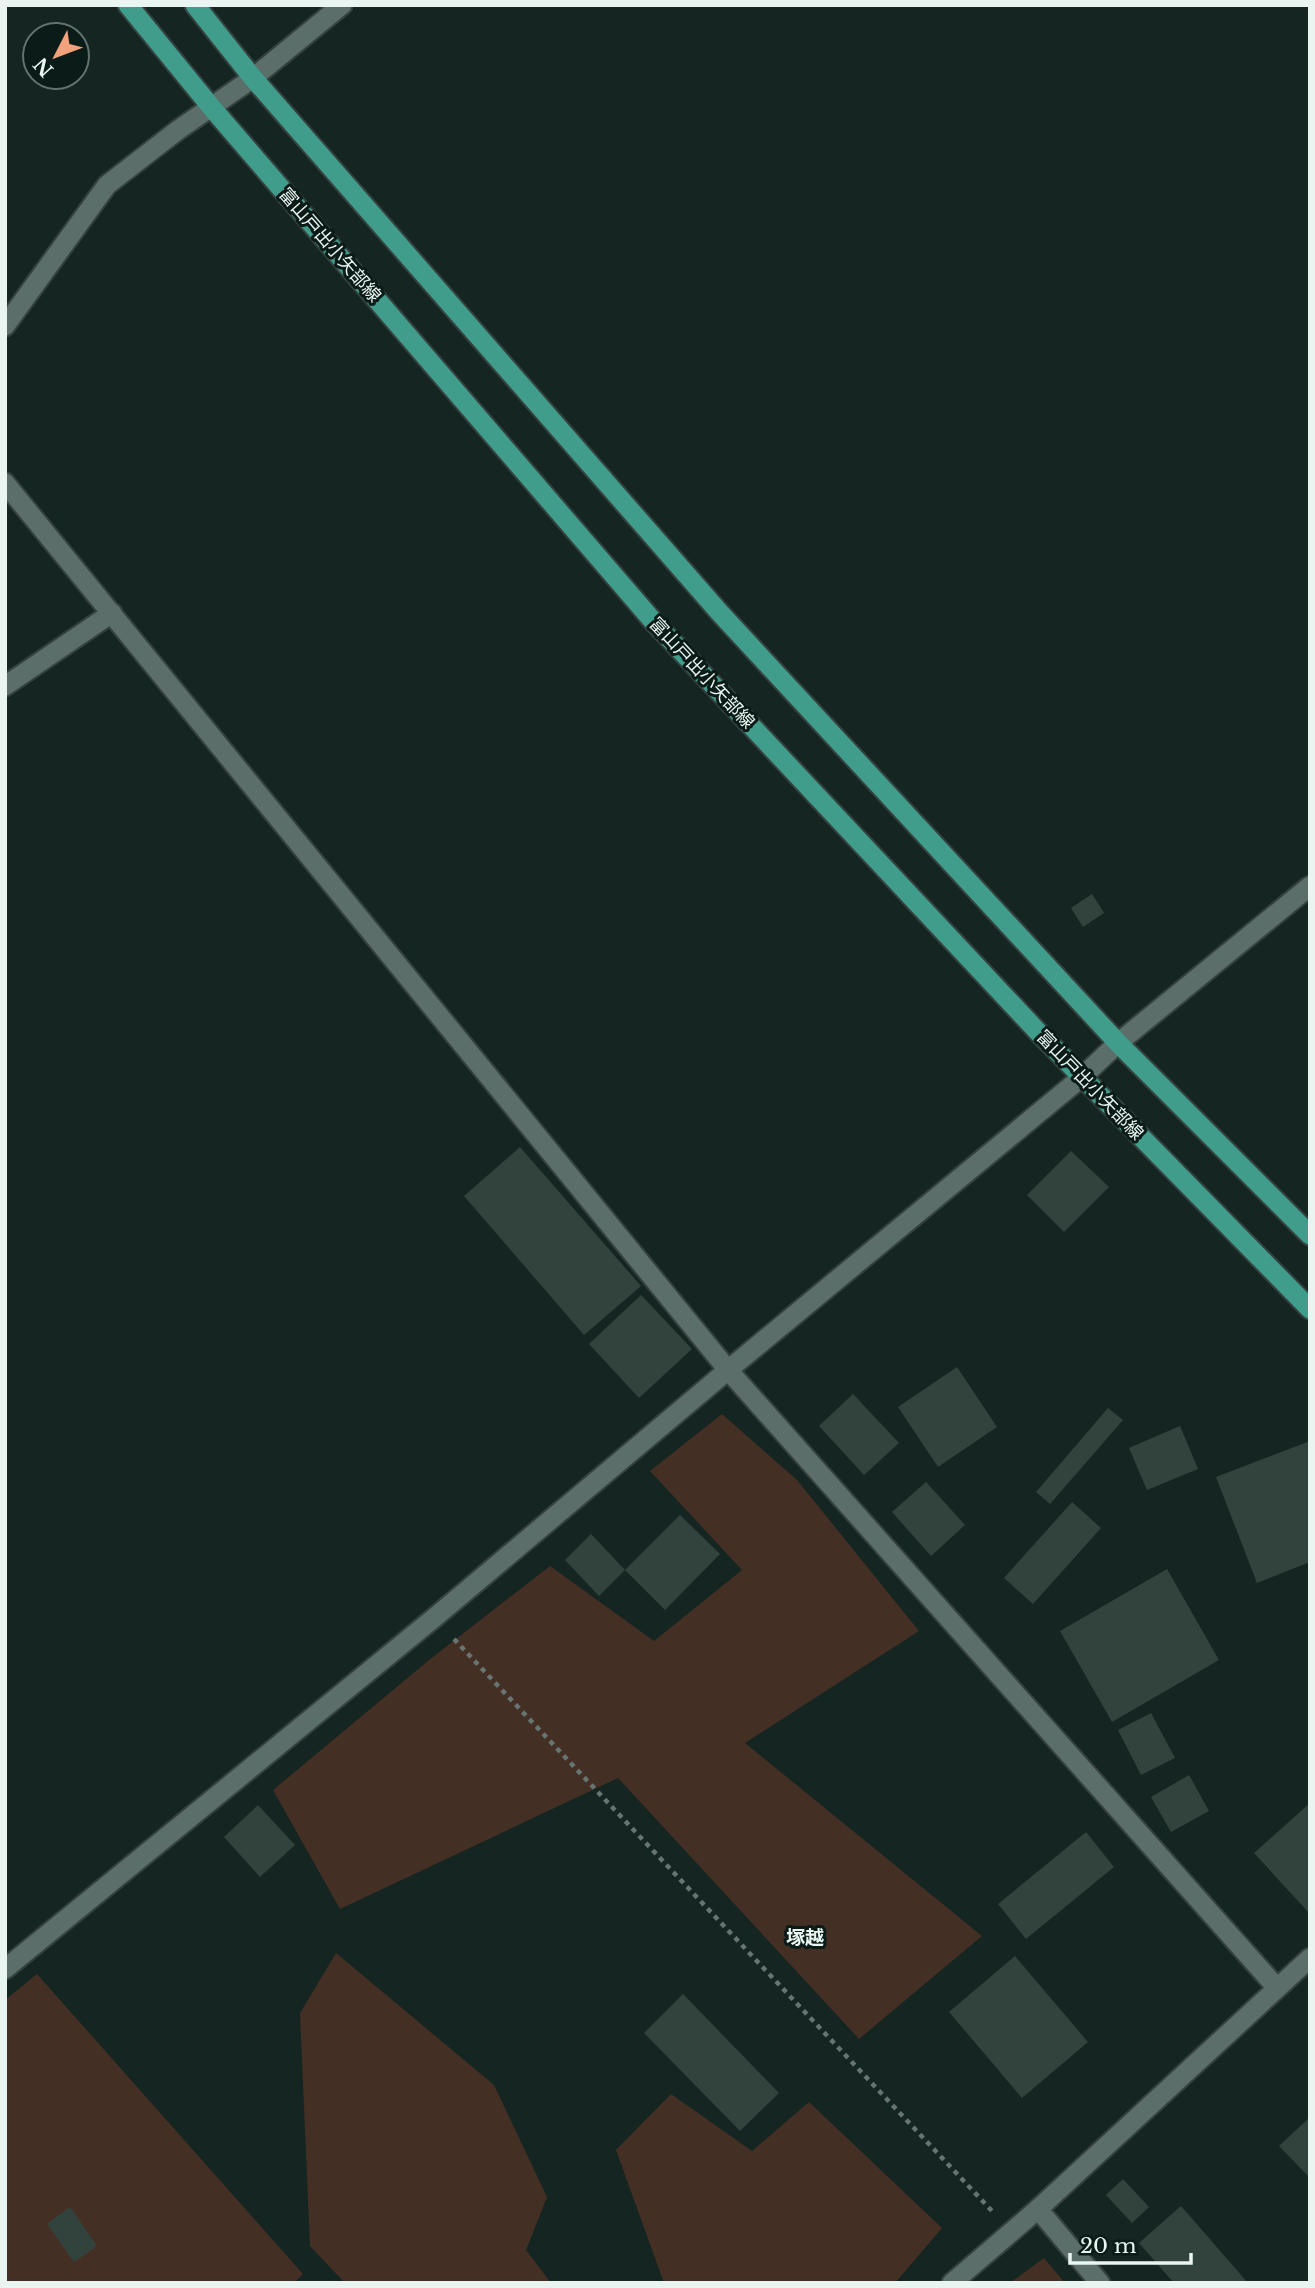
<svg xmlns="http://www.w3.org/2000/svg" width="1315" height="2288" viewBox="0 0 1315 2288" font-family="'Libre Baskerville','Noto Sans JP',serif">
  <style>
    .green { fill: #442f25 }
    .building { fill: #32433e }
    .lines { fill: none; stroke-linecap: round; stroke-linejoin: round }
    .minor-casing { stroke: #35413e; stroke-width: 23 }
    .primary-casing { stroke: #35413e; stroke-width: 23 }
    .path { stroke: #677471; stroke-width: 4.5; stroke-dasharray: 5 5; stroke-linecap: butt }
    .minor { stroke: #5b6e69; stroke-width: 19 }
    .primary { stroke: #419d8b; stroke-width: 19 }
    .labels { text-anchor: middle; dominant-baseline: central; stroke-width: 6; stroke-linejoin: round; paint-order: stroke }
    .street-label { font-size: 18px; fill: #eaf4f1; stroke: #0b1c18 }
    .neighbourhood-label { font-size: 19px; font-weight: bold; fill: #eaf4f1; stroke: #0b1c18 }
  </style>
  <rect width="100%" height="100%" fill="#152521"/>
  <g class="green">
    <polygon points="722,1414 797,1480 919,1631 745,1743 982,1936 859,2039 618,1778 340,1909 273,1790 429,1660 550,1566 654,1641 742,1570 650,1471"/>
    <polygon points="336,1953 494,2085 547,2197 526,2250 551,2283 345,2283 310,2246 300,2013"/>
    <polygon points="37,1974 303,2274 294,2283 5,2283 5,2000"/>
    <polygon points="671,2094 752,2151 809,2102 942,2228 895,2283 664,2283 616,2150"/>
    <polygon points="1044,2258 1065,2283 1010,2283"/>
  </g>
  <g class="building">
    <polygon points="1092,894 1104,913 1083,927 1071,908"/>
    <polygon points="520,1147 641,1286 584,1335 464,1196"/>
    <polygon points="1071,1151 1109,1187 1064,1232 1027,1195"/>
    <polygon points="641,1295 692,1349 639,1398 589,1344"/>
    <polygon points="957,1367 997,1427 938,1467 898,1407"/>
    <polygon points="853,1394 899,1443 864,1475 819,1426"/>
    <polygon points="1108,1408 1123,1420 1050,1504 1036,1492"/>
    <polygon points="1180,1426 1198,1469 1147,1490 1129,1448"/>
    <polygon points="1310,1441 1310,1562 1257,1583 1216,1477"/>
    <polygon points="926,1482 965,1525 931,1556 892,1512"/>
    <polygon points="1072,1502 1101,1528 1033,1604 1004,1578"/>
    <polygon points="680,1515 720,1554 665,1610 625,1570"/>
    <polygon points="591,1534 625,1570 599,1596 565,1560"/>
    <polygon points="1167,1569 1219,1660 1112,1722 1060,1631"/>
    <polygon points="1151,1713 1175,1758 1141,1775 1118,1730"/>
    <polygon points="1189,1775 1209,1811 1171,1832 1151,1797"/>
    <polygon points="1310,1803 1310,1914 1254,1853"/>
    <polygon points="258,1805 295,1845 260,1877 224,1837"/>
    <polygon points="1086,1832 1114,1867 1026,1939 998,1904"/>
    <polygon points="1015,1956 1088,2042 1022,2098 949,2012"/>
    <polygon points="683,1994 779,2093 740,2131 644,2033"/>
    <polygon points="1310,2117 1310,2178 1279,2146"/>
    <polygon points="1123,2179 1149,2207 1132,2223 1106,2195"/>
    <polygon points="1181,2206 1248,2283 1174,2283 1139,2243"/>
    <polygon points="70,2207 97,2246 74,2262 47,2224"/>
  </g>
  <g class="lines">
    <g class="minor-casing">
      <g id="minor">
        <polyline points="5,326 107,185 178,130 253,78 342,5"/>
        <polyline points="5,483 728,1370 1277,1988"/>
        <polyline points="5,686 112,613"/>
        <polyline points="5,1969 434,1618 728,1370 1082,1077 1118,1043 1310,886"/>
        <polyline points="1038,2209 1100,2283"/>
        <polyline points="952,2283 1038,2209 1310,1958"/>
      </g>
    </g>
    <g class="primary-casing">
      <g id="primary">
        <polyline points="128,5 212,108 653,621 1039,1033 1310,1309"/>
        <polyline points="195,5 253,78 720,613 1118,1043 1310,1235"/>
      </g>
    </g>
    <polyline class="path" points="454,1639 992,2211"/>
    <use href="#minor" class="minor"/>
    <use href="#primary" class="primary"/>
  </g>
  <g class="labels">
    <g class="street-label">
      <text transform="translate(330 245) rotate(49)">富山戸出小矢部線</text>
      <text transform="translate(702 673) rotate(47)">富山戸出小矢部線</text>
      <text transform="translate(1090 1085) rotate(46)">富山戸出小矢部線</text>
    </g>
    <g class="neighbourhood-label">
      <text x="805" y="1937">塚越</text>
    </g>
  </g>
  <rect width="1315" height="2288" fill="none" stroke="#eaf4f1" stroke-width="14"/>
  <g transform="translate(56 56) rotate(228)"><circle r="33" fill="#0b1c18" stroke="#64726f" stroke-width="2"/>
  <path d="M0-5L12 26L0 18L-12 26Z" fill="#f1a17b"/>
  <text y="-10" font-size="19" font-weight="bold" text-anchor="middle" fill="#eaf4f1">N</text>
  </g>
  <path d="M1070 2253v10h121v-10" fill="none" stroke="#eaf4f1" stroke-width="3.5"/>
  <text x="1080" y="2253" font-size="21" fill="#eaf4f1" stroke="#0b1c18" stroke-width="5" paint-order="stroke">20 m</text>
</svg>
